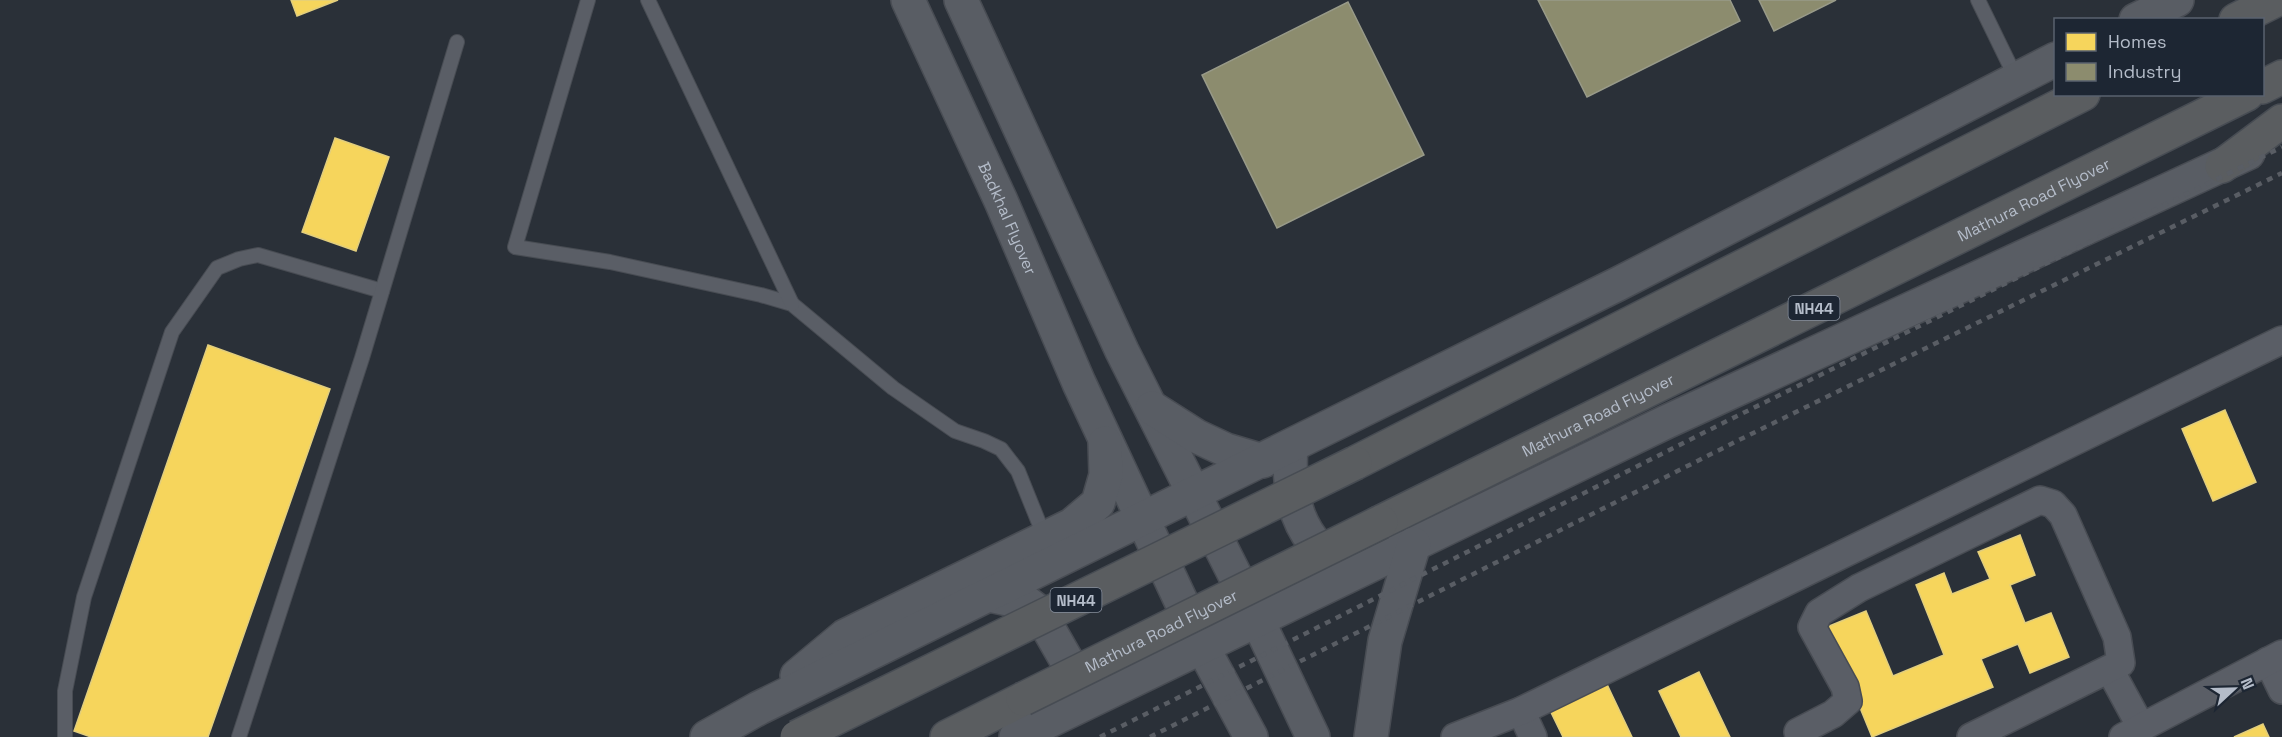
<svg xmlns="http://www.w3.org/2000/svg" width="2282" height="737" viewBox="0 0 2282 737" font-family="'Space Grotesk',sans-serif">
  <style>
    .homes { fill: #f6d55c; stroke: #e2ce7d; stroke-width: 1.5 }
    .industry { fill: #8c8c6e; stroke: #989a89; stroke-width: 1.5 }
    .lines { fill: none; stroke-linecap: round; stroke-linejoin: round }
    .lane-casing { stroke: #484c53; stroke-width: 16 }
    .street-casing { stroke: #484c53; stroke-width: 30 }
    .secondary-casing { stroke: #484c53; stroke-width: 36 }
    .highway-casing { stroke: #474c53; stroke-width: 36 }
    .lane { stroke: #5a5e66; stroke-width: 14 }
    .street { stroke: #5a5e66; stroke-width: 27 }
    .secondary { stroke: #595d64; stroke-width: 33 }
    .highway { stroke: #5a5d60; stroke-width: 33 }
    .rail { stroke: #595d64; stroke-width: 4.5; stroke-dasharray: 6 6; stroke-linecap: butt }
    .highway-bridge-casing { stroke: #474c53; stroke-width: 36; stroke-linecap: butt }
    .highway-bridge { stroke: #5a5d60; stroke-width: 33 }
    .labels { text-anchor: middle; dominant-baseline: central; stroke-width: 6; stroke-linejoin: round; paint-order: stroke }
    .shield { fill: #1d2633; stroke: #878f9c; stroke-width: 1.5 }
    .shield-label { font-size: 15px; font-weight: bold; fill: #b4bcc9 }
    .street-label { font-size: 16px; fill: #b4bcc9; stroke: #1d2633 }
  </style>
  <rect width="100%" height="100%" fill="#2a3038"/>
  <g class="homes">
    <polygon points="291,0 338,0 297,16"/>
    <polygon points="335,138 389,157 356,251 302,232"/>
    <polygon points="208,345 330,389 208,737 91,737 74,731"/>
    <polygon points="2225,410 2256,482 2213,501 2182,429"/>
    <polygon points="2020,535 2035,575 2010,585 2025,623 2051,613 2069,657 2030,673 2018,644 1981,659 1993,687 1872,737 1827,627 1866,611 1893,676 1944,655 1916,585 1944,573 1952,594 1990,579 1978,552"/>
    <polygon points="1699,672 1730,737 1681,737 1659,691"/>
    <polygon points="1604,678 1632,737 1563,737 1547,704"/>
    <polygon points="2263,724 2269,737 2234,737"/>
  </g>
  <g class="industry">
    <polygon points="1538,0 1730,0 1740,21 1587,97"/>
    <polygon points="1759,0 1836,0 1774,31"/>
    <polygon points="1348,2 1424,155 1277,228 1202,75"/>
  </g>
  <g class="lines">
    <g class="lane-casing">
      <g id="lane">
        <polyline points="588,0 515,247 610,262 761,295 792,304 893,388 955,431 984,441 1001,449 1018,471 1045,538"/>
        <polyline points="648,0 792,304"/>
        <polyline points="1978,0 2016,78"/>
        <polyline points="65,737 65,691 84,597 172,332 217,268 239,259 258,255 382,291"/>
        <polyline points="239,737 362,358 457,42"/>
      </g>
    </g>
    <g class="street-casing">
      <g id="street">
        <polyline points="2268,661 2282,690"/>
        <polyline points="2110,670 2141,727"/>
        <polyline points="1521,711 1533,737"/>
        <polyline points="1455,737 1521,711 2282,340"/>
        <polyline points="1800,737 1798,732 1833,714 1848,701 1845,687 1812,627 1819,613 1859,588 2040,500 2053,504 2063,515 2117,637 2121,663 1971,737"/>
        <polyline points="2123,737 2282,654"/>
      </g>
    </g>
    <g class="secondary-casing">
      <g id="secondary">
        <path id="s1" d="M 908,0 L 1001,201 L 1079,383 L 1202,646 L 1251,737"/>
        <polyline points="961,0 1122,351 1258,621 1313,737"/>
        <polyline points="2136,20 2177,0"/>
        <polyline points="1152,408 1196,436 1226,450 1263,461"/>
        <path d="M 1291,446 C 1287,496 1298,543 1346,568"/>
        <polyline points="989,595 1027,603 1039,612 1067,661 1072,689 1067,703"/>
        <polyline points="797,676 845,636 1072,525 1098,503 1106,475 1105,443"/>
        <polyline points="707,737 759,708 1618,284 2056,59"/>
        <polyline points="1016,737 1666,422 2248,153"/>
        <polyline points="1371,737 1385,641 1414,544"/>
      </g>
    </g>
    <g class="highway-casing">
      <g id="highway">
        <polyline points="2236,20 2276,0"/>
        <polyline points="2262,87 2282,77"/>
        <polyline points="2222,166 2282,121"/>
        <polyline points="1355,463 2083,94"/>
        <path id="s2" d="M 1381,522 L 2247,94"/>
        <polyline points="947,737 1023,699"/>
      </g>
    </g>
    <use href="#lane" class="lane"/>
    <use href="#street" class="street"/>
    <use href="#secondary" class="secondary"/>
    <use href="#highway" class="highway"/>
    <g class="rail">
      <polyline points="1100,737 1729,420 2282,147"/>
      <polyline points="1150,737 1739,440 2282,173"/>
    </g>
    <g class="highway-bridge-casing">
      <g id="highway-bridge">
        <path id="s3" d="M 1023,699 L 1381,522"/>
        <polyline points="797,737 1355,463"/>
      </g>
    </g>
    <use href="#highway-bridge" class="highway-bridge"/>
  </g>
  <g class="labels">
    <g class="shield">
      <rect x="1788.5" y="296" width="51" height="24" rx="4.5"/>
      <rect x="1050.5" y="588" width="51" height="24" rx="4.5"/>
    </g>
    <g class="shield-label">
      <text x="1814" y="308">NH44</text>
      <text x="1076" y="600">NH44</text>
    </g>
    <g class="street-label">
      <text stroke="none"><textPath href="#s2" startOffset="728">Mathura Road Flyover</textPath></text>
      <text stroke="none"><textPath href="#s1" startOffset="240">Badkhal Flyover</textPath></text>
      <text stroke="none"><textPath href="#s2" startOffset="242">Mathura Road Flyover</textPath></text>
      <text stroke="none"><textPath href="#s3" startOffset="154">Mathura Road Flyover</textPath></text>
    </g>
  </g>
  <rect x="2054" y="18" width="210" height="78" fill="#1d2633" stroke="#59626f" stroke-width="1.5"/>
  <rect x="2066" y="33" width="30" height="18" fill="#f6d55c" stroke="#59626f" stroke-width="1.5"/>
  <text x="2108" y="48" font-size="18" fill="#b4bcc9">Homes</text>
  <rect x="2066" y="63" width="30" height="18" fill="#8c8c6e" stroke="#59626f" stroke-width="1.5"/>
  <text x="2108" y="78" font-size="18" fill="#b4bcc9">Industry</text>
  <g transform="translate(2234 689) rotate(68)" stroke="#1d2633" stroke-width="4.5" paint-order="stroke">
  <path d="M0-4.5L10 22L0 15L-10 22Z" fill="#b4bcc9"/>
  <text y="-9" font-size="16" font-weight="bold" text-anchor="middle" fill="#b4bcc9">N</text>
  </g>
</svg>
